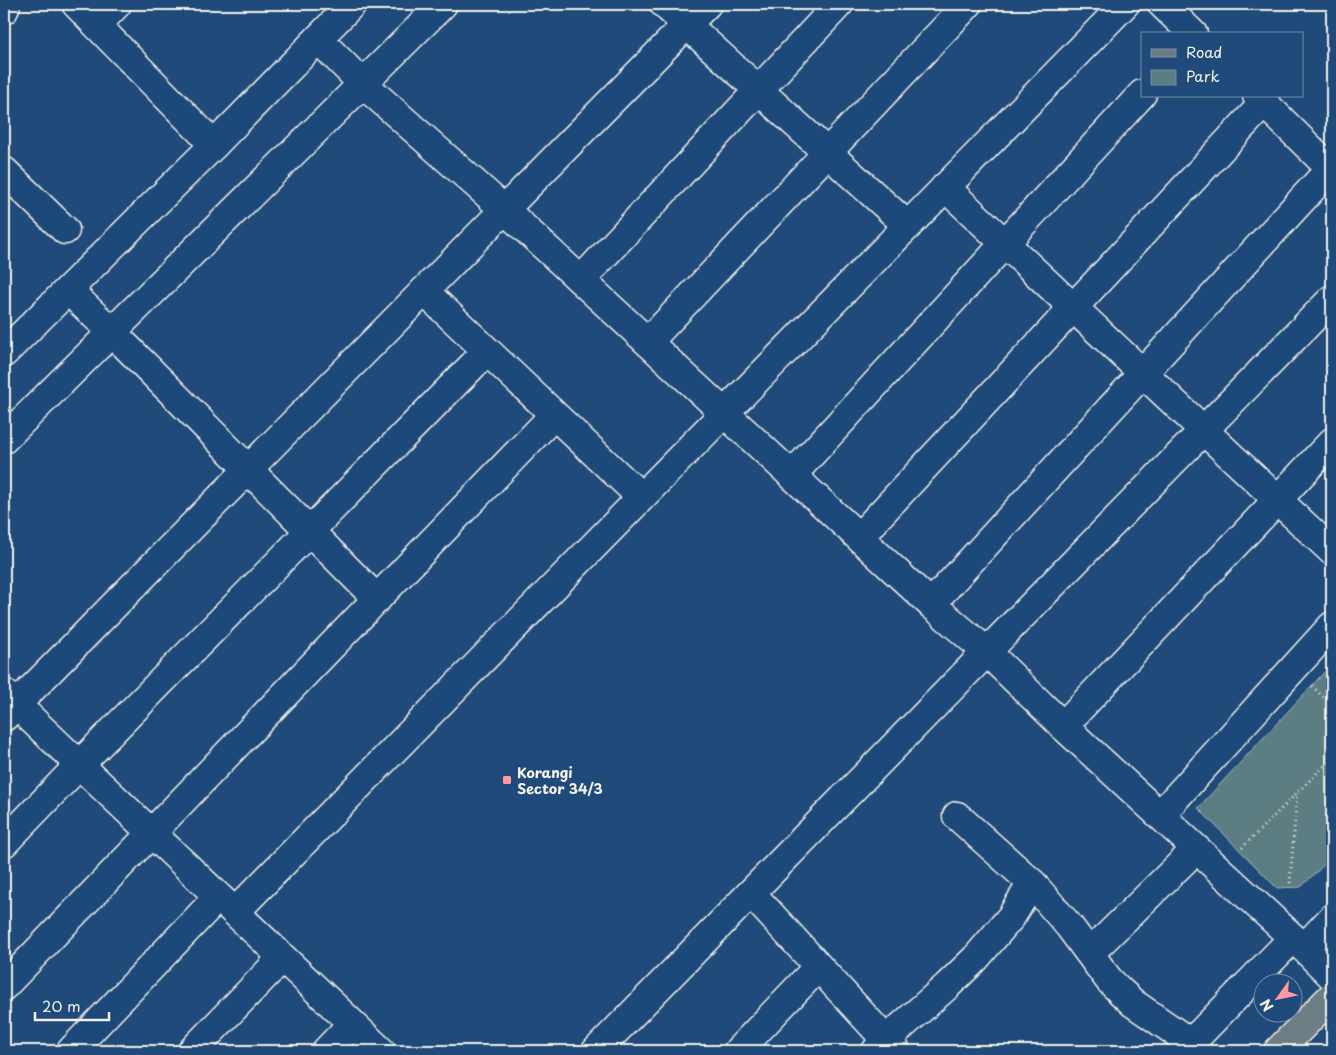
<svg xmlns="http://www.w3.org/2000/svg" width="1336" height="1055" viewBox="0 0 1336 1055" font-family="'Playpen Sans',sans-serif">
  <style>
    .green { fill: #5b7e83; stroke: #a8b8b6 }
    .lines { fill: none; stroke-linecap: round; stroke-linejoin: round }
    .minor-casing { stroke: #f4f1e8; stroke-width: 31 }
    .major-casing { stroke: #f4f1e8; stroke-width: 31 }
    .path { stroke: #f4f1e8; stroke-width: 3; stroke-dasharray: 1 4; stroke-linecap: butt }
    .minor { stroke: #1f4a7a; stroke-width: 28 }
    .major { stroke: #6c7e84; stroke-width: 28 }
    .poi-dot { fill: #ff9aa2; stroke: #1f4a7a; stroke-width: 2 }
    .labels { text-anchor: middle; dominant-baseline: central; stroke-width: 4; stroke-linejoin: round; paint-order: stroke }
    .poi-label { font-size: 14px; font-weight: bold; fill: #f4f1e8; stroke: #1f4a7a; text-anchor: start }
  </style>
  <rect width="100%" height="100%" fill="#1f4a7a"/>
  <filter id="ink" filterUnits="userSpaceOnUse"><feTurbulence type="fractalNoise" baseFrequency=".02" numOctaves="2"/><feDisplacementMap in="SourceGraphic" scale="10" xChannelSelector="R" yChannelSelector="G"/><feConvolveMatrix kernelMatrix="1 2 1 2 8 2 1 2 1" color-interpolation-filters="sRGB"/></filter>
  <g filter="url(#ink)">
    <polygon class="green" points="1332,664 1332,857 1301,887 1277,888 1198,808"/>
    <g class="lines">
      <g class="minor-casing">
        <g id="minor">
          <polyline points="76,4 214,145"/>
          <polyline points="664,4 908,226"/>
          <polyline points="1162,4 1193,34"/>
          <polyline points="4,10 6,4"/>
          <polyline points="97,25 117,4"/>
          <polyline points="318,39 363,84 505,210 931,604 987,652 1063,726 1304,948 1332,976"/>
          <polyline points="1257,96 1332,170"/>
          <polyline points="4,171 65,230"/>
          <polyline points="945,187 1332,551"/>
          <polyline points="581,280 839,4"/>
          <polyline points="68,290 112,332 377,599"/>
          <polyline points="424,291 641,497"/>
          <polyline points="648,342 968,4"/>
          <polyline points="4,353 214,145 352,4"/>
          <polyline points="4,439 443,4"/>
          <polyline points="792,475 1142,94"/>
          <polyline points="859,537 1264,103"/>
          <polyline points="931,604 1332,167"/>
          <polyline points="4,693 381,1051"/>
          <polyline points="4,717 707,4"/>
          <polyline points="1063,726 1332,442"/>
          <polyline points="1160,815 1332,626"/>
          <polyline points="957,816 1032,883 1069,926 1109,980 1120,991 1133,1003 1191,1043"/>
          <polyline points="4,843 79,765 487,351"/>
          <polyline points="751,893 896,1051"/>
          <polyline points="235,912 1125,4"/>
          <polyline points="1304,948 1332,918"/>
          <polyline points="1090,953 1196,849"/>
          <polyline points="4,986 554,415"/>
          <polyline points="71,1051 218,897"/>
          <polyline points="192,1051 282,958"/>
          <polyline points="326,1051 352,1024"/>
          <polyline points="596,1051 1332,299"/>
          <polyline points="738,1051 818,967"/>
          <polyline points="876,1051 886,1040 947,986 976,958 1011,917 1032,883"/>
          <polyline points="1183,1051 1293,938"/>
        </g>
      </g>
      <g class="major-casing">
        <polyline id="major" points="1278,1051 1332,996"/>
      </g>
      <g class="path">
        <polyline points="1312,686 1332,706"/>
        <polyline points="1242,848 1332,758"/>
        <polyline points="1290,883 1297,793"/>
      </g>
      <use href="#minor" class="minor"/>
      <use href="#major" class="major"/>
    </g>
  </g>
  <rect class="poi-dot" x="502" y="775" width="10" height="10" rx="2.5"/>
  <g class="labels">
    <g class="poi-label">
      <text x="517" y="772">Korangi<tspan x="517" dy="16">Sector 34/3</tspan></text>
    </g>
  </g>
  <rect width="1336" height="1055" fill="none" stroke="#1f4a7a" stroke-width="20"/>
  <rect x="10" y="10" width="1316" height="1035" fill="none" stroke="#f4f1e8" stroke-width="2" filter="url(#ink)"/>
  <rect x="1141" y="32" width="162" height="65" fill="#1f4a7a" stroke="#748da6"/>
  <rect x="1151" y="49" width="25" height="8" fill="#6c7e84" stroke="#748da6"/>
  <text x="1186" y="58" font-size="15" fill="#f4f1e8">Road</text>
  <rect x="1151" y="70" width="25" height="15" fill="#5b7e83" stroke="#748da6"/>
  <text x="1186" y="82" font-size="15" fill="#f4f1e8">Park</text>
  <g transform="translate(1278 998) rotate(237)"><circle r="24" fill="#1f4a7a" stroke="#748da6"/>
  <path d="M0-4L9 19L0 12L-9 19Z" fill="#ff9aa2"/>
  <text y="-8" font-size="14" font-weight="bold" text-anchor="middle" fill="#f4f1e8">N</text>
  </g>
  <path d="M35 1012v8h74v-8" fill="none" stroke="#f4f1e8" stroke-width="2.5"/>
  <text x="42" y="1012" font-size="15" fill="#f4f1e8" stroke="#1f4a7a" stroke-width="4" paint-order="stroke">20 m</text>
</svg>
